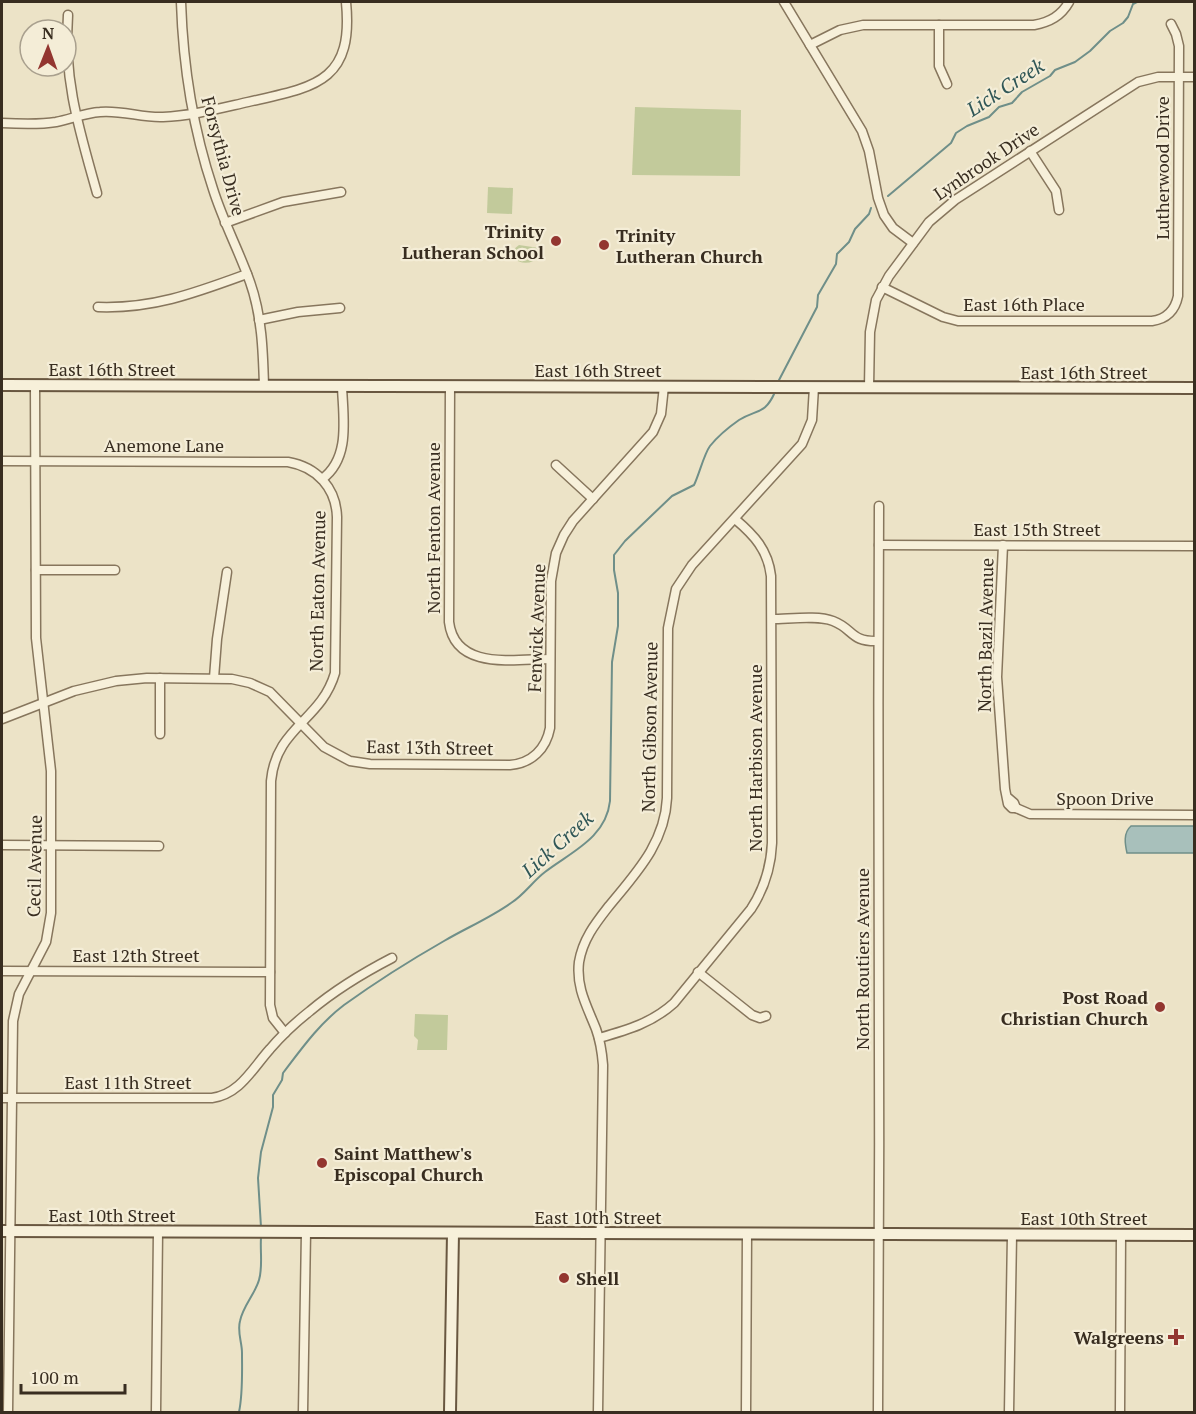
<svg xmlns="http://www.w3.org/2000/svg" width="1196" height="1414" viewBox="0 0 1196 1414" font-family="'PT Serif',serif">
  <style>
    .green { fill: #c2ca9b }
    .water { fill: #a8c0bb; stroke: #6f8f89; stroke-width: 1.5 }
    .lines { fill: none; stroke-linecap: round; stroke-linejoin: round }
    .stream { stroke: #6f8f89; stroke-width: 2 }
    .street-casing { stroke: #87765d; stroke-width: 11 }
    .secondary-casing { stroke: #695740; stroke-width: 14 }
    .street { stroke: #f7f0da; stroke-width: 8 }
    .secondary { stroke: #f7f0da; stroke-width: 10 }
    .poi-dot { fill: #933630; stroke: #f4edd7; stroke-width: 2 }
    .labels { text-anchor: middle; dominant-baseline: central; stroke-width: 4.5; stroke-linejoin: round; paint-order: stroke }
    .street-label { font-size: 18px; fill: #382d20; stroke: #f4edd7 }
    .poi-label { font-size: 18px; font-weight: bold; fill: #382d20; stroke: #f4edd7; text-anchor: end }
    .water-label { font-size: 20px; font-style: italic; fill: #305757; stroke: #f4edd7 }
  </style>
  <rect width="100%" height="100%" fill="#ece3c7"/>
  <g class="green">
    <polygon points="635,107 741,110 740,176 632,175"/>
    <polygon points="488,187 513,188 512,214 487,213"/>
    <path d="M 519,245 L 539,248 L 540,257 C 532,264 521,265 513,258 L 514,249 Z"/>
    <polygon points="415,1014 448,1015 447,1050 417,1050 418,1040 414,1036"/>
  </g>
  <path class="water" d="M 1131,826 L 1194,826 L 1194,853 L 1127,853 C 1125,844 1123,833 1131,826 Z"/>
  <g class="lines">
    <g class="stream">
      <polyline points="888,196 951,143 956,133 967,126 989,117 999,107 1012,103 1022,92 1050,76 1055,70 1075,62 1090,51 1110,31 1123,23 1128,17 1133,4 1137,2"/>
      <polyline points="778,382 817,307 818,295 836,264 837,254 849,242 855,229 869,214 871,208"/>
      <path d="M 261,1227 L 258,1178 L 261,1152 L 273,1107 L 273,1095 L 282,1080 L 283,1073 C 302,1048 319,1024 344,1005 C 376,982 409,961 444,941 C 466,928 490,918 511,903 C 524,895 533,881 545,872 C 571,852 606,838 610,801 L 612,662 L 618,626 L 618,593 L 614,570 L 614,555 L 625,541 L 672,496 L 694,485 C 699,475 704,454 710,446 C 718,436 729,427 739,420 C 757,409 765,415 775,392"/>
      <path d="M 239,1412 C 243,1393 242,1372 242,1353 C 242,1342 237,1332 240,1321 C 243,1306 255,1294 259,1280 C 263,1267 260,1251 261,1238"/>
    </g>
    <g class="street-casing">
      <g id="street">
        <path d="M 181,2 C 183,64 193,129 213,189 C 223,221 239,251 250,282 C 262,316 263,351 264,386"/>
        <polyline points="784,2 862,131 869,151 878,198 884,215 893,228 913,243"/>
        <path d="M 68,15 C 63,80 80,132 97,193"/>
        <polyline points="939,25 939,66 947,84"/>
        <path d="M 810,45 L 840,30 L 863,25 L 1034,25 C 1050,22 1061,16 1069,2"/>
        <path d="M 2,123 C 20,124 38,125 56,122 C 71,119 85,113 100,112 C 122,110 142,118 163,117 C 191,116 221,108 248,102 C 314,87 354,83 346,2"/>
        <polyline points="1030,151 1056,191 1059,210"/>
        <polyline points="225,223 283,202 341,192"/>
        <path d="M 882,287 L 943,317 L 958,321 L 1152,321 C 1166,319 1175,311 1178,296 L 1179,46 L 1176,34 L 1171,24"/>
        <path d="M 98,307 C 153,309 195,293 247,274"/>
        <polyline points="259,320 298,312 340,308"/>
        <path d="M 450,386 L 449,622 C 455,671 515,659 550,659"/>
        <polyline points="869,387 870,332 876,300 889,276 929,222 955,200 1138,82 1158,77 1194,77"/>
        <path d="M 2,461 L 288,462 C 317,467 336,488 337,517 L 335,673 C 321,721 276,727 271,781 L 270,1005 L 273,1018 L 285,1033"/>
        <polyline points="556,465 593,499"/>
        <path d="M 322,479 C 351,458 343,417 342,386"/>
        <polyline points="879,545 1194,546"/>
        <polyline points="1003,545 997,677 1005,789 1008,804 1012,808 1016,808 1014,803 1007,797"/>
        <polyline points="36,570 115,570"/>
        <path d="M 772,619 C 789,619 818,615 833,621 C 854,629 850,642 878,641"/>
        <polyline points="214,678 217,639 227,572"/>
        <path d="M 2,719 L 74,691 L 116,681 L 147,678 L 232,679 L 250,683 L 270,692 L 324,747 L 350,761 L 370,764 L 510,765 C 532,763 546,749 550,728 L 551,581 L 556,553 L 564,535 L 573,521 L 653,432 L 661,414 L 664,386"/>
        <polyline points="160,734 160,678"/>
        <polyline points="1016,808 1030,814 1194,815"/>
        <polyline points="2,845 159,846"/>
        <polyline points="2,971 270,972"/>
        <polyline points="698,972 752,1015 760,1018 766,1016"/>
        <path d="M 599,1038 C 627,1030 652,1023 674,1003 L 751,909 C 764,889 771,866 772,843 L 771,576 C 768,550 754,535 735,519"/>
        <path d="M 2,1098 L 212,1098 C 240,1094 252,1069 270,1049 C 282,1035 296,1022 310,1011 C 335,990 363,973 392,958"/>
        <polyline points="8,1412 13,1021 19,994 46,942 51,913 51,771 36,638 35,385"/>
        <polyline points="156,1412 158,1232"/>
        <polyline points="303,1412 306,1232"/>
        <path d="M 598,1412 L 603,1065 C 602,1052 600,1040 596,1029 C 587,1006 576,988 579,962 C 583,939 595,924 609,906 C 636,873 665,843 667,798 L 668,628 L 676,589 L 692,565 L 802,444 L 812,420 L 814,387"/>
        <polyline points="746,1412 747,1234"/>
        <path d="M 878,1412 C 881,1110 877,808 879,506"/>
        <polyline points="1009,1412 1012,1235"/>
        <polyline points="1120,1412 1121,1235"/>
      </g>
    </g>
    <g class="secondary-casing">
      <g id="secondary">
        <polyline points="2,385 1194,388"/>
        <polyline points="2,1231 1194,1235"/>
        <polyline points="450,1412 453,1233"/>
      </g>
    </g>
    <use href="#street" class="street"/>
    <use href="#secondary" class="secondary"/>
  </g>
  <g class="poi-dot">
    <circle cx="556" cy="241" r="6"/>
    <circle cx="604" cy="245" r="6"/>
    <circle cx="1160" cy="1007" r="6"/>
    <circle cx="322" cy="1163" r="6"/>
    <circle cx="564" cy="1278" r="6"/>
    <path d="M1173 1328h6v6h6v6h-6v6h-6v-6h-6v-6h6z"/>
  </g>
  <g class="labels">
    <g class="street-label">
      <text transform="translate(224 156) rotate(75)">Forsythia Drive</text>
      <text transform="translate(986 161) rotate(-34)">Lynbrook Drive</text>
      <text transform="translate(1162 168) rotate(-90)">Lutherwood Drive</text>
      <text x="1024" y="304">East 16th Place</text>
      <text x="112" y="369">East 16th Street</text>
      <text x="598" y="370">East 16th Street</text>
      <text x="1084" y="372">East 16th Street</text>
      <text x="164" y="445">Anemone Lane</text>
      <text transform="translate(433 528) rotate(-90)">North Fenton Avenue</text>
      <text x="1037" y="529">East 15th Street</text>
      <text transform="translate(317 591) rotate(-89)">North Eaton Avenue</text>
      <text transform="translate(536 628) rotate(-88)">Fenwick Avenue</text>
      <text transform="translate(985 635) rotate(-89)">North Bazil Avenue</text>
      <text transform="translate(649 727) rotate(-89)">North Gibson Avenue</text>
      <text transform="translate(430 747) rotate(1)">East 13th Street</text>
      <text transform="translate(755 758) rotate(-90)">North Harbison Avenue</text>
      <text x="1105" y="798">Spoon Drive</text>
      <text transform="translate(34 866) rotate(-89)">Cecil Avenue</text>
      <text x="136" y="955">East 12th Street</text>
      <text transform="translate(862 959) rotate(-90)">North Routiers Avenue</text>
      <text x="128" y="1082">East 11th Street</text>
      <text x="112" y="1215">East 10th Street</text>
      <text x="598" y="1217">East 10th Street</text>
      <text x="1084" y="1218">East 10th Street</text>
    </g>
    <g class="poi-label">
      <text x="544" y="231">Trinity<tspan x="544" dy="21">Lutheran School</tspan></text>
      <text x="616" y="235" text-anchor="start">Trinity<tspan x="616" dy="21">Lutheran Church</tspan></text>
      <text x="1148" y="997">Post Road<tspan x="1148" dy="21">Christian Church</tspan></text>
      <text x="334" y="1153" text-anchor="start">Saint Matthew's<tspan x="334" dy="21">Episcopal Church</tspan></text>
      <text x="576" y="1278" text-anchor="start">Shell</text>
      <text x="1164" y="1337">Walgreens</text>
    </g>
    <g class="water-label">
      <text transform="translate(1005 87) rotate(-33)">Lick Creek</text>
      <text transform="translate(557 844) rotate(-42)">Lick Creek</text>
    </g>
  </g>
  <rect width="1196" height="1414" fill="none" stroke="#382d20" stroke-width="6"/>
  <g transform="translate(48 48) rotate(1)"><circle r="28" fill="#f4edd7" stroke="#a9a08e" stroke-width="1.5"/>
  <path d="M0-4.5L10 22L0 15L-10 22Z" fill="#933630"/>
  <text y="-9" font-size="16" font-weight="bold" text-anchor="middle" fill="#382d20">N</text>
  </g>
  <path d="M21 1384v9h104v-9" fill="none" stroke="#382d20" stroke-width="3"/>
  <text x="30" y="1384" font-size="18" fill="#382d20" stroke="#f4edd7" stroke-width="4.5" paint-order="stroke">100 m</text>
</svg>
